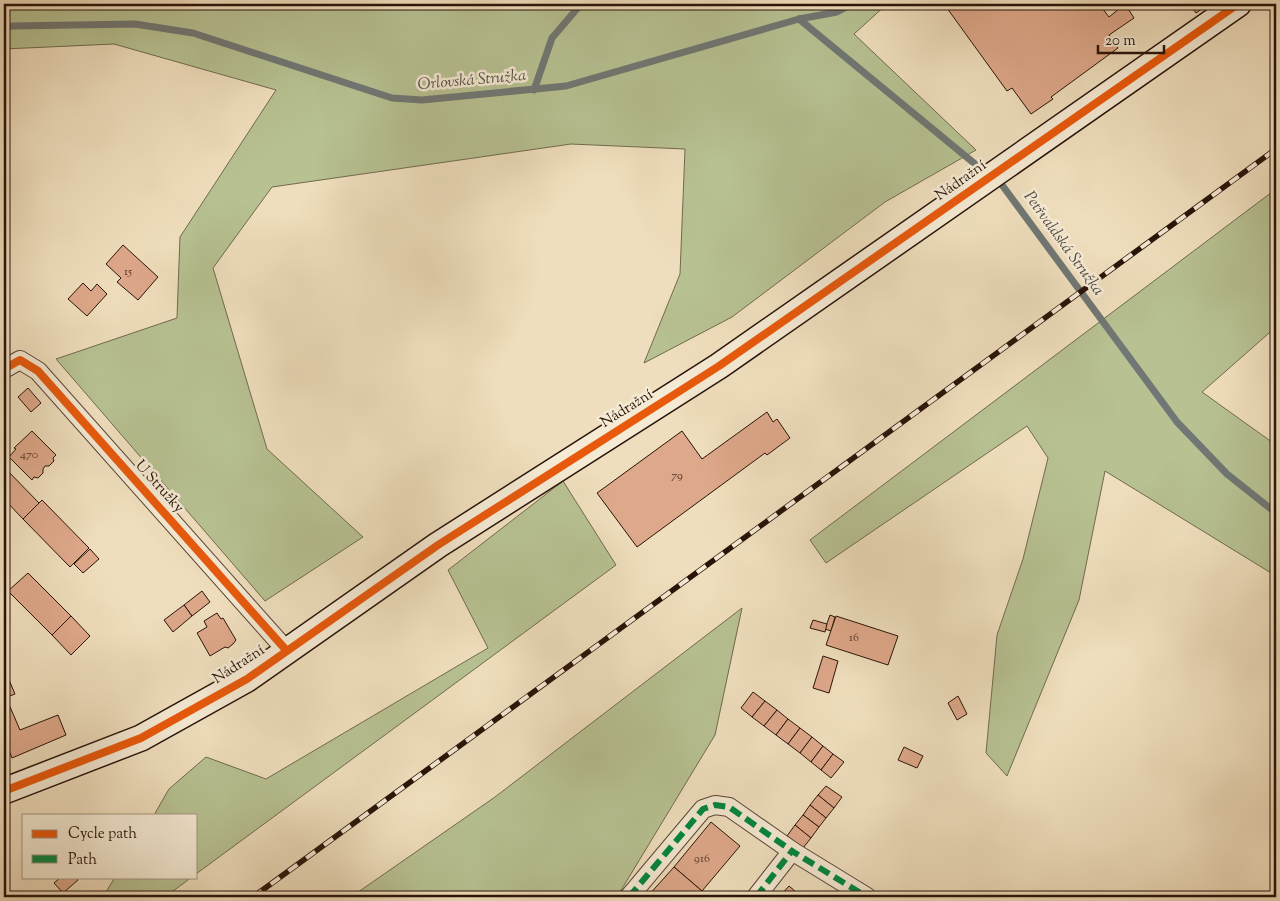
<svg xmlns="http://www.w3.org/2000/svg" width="1280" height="901" viewBox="0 0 1280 901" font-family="'Sorts Mill Goudy',serif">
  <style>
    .green { fill: #b7c192; stroke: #706a4d }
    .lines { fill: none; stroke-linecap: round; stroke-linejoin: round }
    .stream { stroke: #707774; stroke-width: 7 }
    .building { fill: #dea88a; stroke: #291308 }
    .street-casing { stroke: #5a4635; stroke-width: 20 }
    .secondary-casing { stroke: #291308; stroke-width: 28 }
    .street { stroke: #f5ead4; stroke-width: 18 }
    .secondary { stroke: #f5ead4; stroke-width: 25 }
    .rail-casing { stroke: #291308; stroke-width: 5.5 }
    .rail { stroke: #f5ead4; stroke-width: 4; stroke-dasharray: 11; stroke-linecap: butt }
    .quiet { stroke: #00873e; stroke-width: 6; stroke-dasharray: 12 6; stroke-linecap: butt }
    .cycleway-casing { stroke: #f5ead4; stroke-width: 11 }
    .cycleway { stroke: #e8590c; stroke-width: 8 }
    .labels { text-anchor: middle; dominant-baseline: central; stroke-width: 5; stroke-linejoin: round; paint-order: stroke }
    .number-label { font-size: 12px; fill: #563828 }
    .street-label { font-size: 15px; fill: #291308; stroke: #f5ead4 }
    .water-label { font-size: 16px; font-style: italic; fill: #524d47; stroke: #f5ead4 }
  </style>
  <rect width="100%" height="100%" fill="#efdebd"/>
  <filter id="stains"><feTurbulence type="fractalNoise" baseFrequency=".004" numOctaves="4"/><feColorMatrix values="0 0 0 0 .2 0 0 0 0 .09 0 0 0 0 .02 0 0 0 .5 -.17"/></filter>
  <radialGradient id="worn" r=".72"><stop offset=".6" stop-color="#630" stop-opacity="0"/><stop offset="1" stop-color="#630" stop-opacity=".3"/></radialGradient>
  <g class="green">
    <polygon points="17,4 887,4 854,34 976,150 885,202 732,317 644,363 680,274 685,149 571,144 272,187 213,268 267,449 363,537 265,601 56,359 177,318 180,237 276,90 114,44 4,49 4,6"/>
    <polygon points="1276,189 1276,327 1202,392 1276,445 1276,576 1105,471 1079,600 1007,776 986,753 997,635 1023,559 1048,458 1027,426 826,563 810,540"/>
    <polygon points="563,481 616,565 196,874 196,815 154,815 169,789 206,757 266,779 488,648 448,570"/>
    <polygon points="742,608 715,735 617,897 351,897 495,797"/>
    <polygon points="115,877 192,877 165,897 103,897"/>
  </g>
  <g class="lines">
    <g class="stream">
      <polyline points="799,19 986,173"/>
      <polyline points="4,27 13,26 135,24 193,33 392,98 422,100 566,86 799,19 837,12 852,4"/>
      <polyline points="534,90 552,38 581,4"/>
      <polyline points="995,179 1002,185 1177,422 1227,474 1276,513"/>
    </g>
  </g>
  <g class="building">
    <polygon points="944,4 1099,4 1109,17 1125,4 1134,18 1109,35 1118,48 1051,97 1053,99 1031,114 1012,88 1007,91"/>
    <polygon points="1190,4 1209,4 1196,13"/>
    <polygon points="123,245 158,277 138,300 117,282 121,278 106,264"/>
    <polygon points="83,283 91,291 97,284 107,294 87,316 68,299"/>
    <polygon points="28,388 41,403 31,412 18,397"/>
    <polygon points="767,412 773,422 777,419 790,438 767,455 765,453 637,547 597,493 682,431 702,459"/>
    <polygon points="32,431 56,455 53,458 54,461 49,466 45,466 43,469 43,473 38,478 34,477 32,480 9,457 16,449 14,448"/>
    <polygon points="4,467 39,503 23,519 4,499"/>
    <polygon points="42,500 89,548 70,567 23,519"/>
    <polygon points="90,549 99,559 83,573 74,564"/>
    <polygon points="28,573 71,616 52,635 8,591"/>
    <polygon points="202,591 210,602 192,616 184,605"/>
    <polygon points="184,605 192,616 173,632 164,620"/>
    <polygon points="217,613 221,619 223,618 236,640 233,644 228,648 225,647 210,656 197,633 207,627 204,621"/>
    <polygon points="830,615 835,617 831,631 825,629"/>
    <polygon points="71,616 90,636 71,655 52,635"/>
    <polygon points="836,616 898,636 888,665 826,645"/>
    <polygon points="813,620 827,624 825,632 810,628"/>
    <polygon points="823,656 838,661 829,693 813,688"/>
    <polygon points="4,668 15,694 7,697 4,689"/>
    <polygon points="753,692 765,701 752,717 741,708"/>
    <polygon points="4,693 20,730 58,715 66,735 12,758 4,738"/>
    <polygon points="958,696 967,714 957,720 948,703"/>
    <polygon points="765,701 777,710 764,726 752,717"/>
    <polygon points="777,710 788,719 776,735 764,726"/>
    <polygon points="788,719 800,728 788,744 776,735"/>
    <polygon points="800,728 812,737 800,753 788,744"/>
    <polygon points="812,737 823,746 811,762 800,753"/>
    <polygon points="823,746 833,754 821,770 811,762"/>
    <polygon points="904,747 923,756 917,768 898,760"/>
    <polygon points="833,754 844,762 831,778 821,770"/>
    <polygon points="826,786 842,797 834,808 818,795"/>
    <polygon points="818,795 834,808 826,818 810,805"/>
    <polygon points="810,805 826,818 819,827 803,815"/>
    <polygon points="803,815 819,827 811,838 795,825"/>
    <polygon points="711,822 740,846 702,891 674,867"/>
    <polygon points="795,825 811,838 803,848 787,836"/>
    <polygon points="674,867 702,891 696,897 647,897"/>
    <polygon points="61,877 76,877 78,880 63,893 54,883"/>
    <polygon points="789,886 802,897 779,897"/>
  </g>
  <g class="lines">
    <g class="street-casing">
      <g id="street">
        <polyline points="4,369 20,360 38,371 286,650"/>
        <polyline points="629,897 703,809 715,805 729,807 792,851"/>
        <polyline points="756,897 792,851 867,897"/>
      </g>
    </g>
    <g class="secondary-casing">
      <polyline id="secondary" points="4,791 141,738 247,679 438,545 719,366 1238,4"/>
    </g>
    <use href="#street" class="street"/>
    <use href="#secondary" class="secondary"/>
    <g class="rail-casing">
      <polyline id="rail" points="253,897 1276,149"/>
    </g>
    <use href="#rail" class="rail"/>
    <g class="quiet">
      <polyline points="629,897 703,809 715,805 729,807 792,851"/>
      <polyline points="756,897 792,851 867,897"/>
    </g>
    <g class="cycleway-casing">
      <g id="cycleway">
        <polyline points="4,369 20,360 38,371 286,650"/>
        <polyline points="4,791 141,738 247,679 438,545 719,366 1238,4"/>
      </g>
    </g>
    <use href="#cycleway" class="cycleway"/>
  </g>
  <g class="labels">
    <g class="number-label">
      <text x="128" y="272">15</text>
      <text x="29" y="455">470</text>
      <text x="677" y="476">79</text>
      <text x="854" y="638">16</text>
      <text x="702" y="859">916</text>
    </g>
    <g class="street-label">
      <text transform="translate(961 181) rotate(-35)">Nádražní</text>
      <text transform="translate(627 409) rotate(-32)">Nádražní</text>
      <text transform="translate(159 487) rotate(48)">U Stružky</text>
      <text transform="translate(239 665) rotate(-33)">Nádražní</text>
    </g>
    <g class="water-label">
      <text transform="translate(472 81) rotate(-5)">Orlovská Stružka</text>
      <text transform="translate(1063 244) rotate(54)">Petřvaldská Stružka</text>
    </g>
  </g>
  <rect width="1280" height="901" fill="none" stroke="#efdebd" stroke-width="20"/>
  <rect x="5" y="5" width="1270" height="891" fill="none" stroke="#291308" stroke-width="2.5"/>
  <rect x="10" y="10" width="1260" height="881" fill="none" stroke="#291308"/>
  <rect x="22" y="814" width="175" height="65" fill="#f5ead4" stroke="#a39482"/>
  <rect x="32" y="830" width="25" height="8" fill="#e8590c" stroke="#a39482"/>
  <text x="68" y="838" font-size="15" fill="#291308">Cycle path</text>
  <rect x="32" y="855" width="25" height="8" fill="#00873e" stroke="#a39482"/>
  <text x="68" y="864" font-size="15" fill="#291308">Path</text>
  <path d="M1098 45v8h66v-8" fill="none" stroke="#291308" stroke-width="2.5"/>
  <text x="1105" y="45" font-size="15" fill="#291308" stroke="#f5ead4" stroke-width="4" paint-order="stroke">20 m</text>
  <rect width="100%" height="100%" filter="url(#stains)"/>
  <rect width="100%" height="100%" fill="url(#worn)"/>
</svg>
